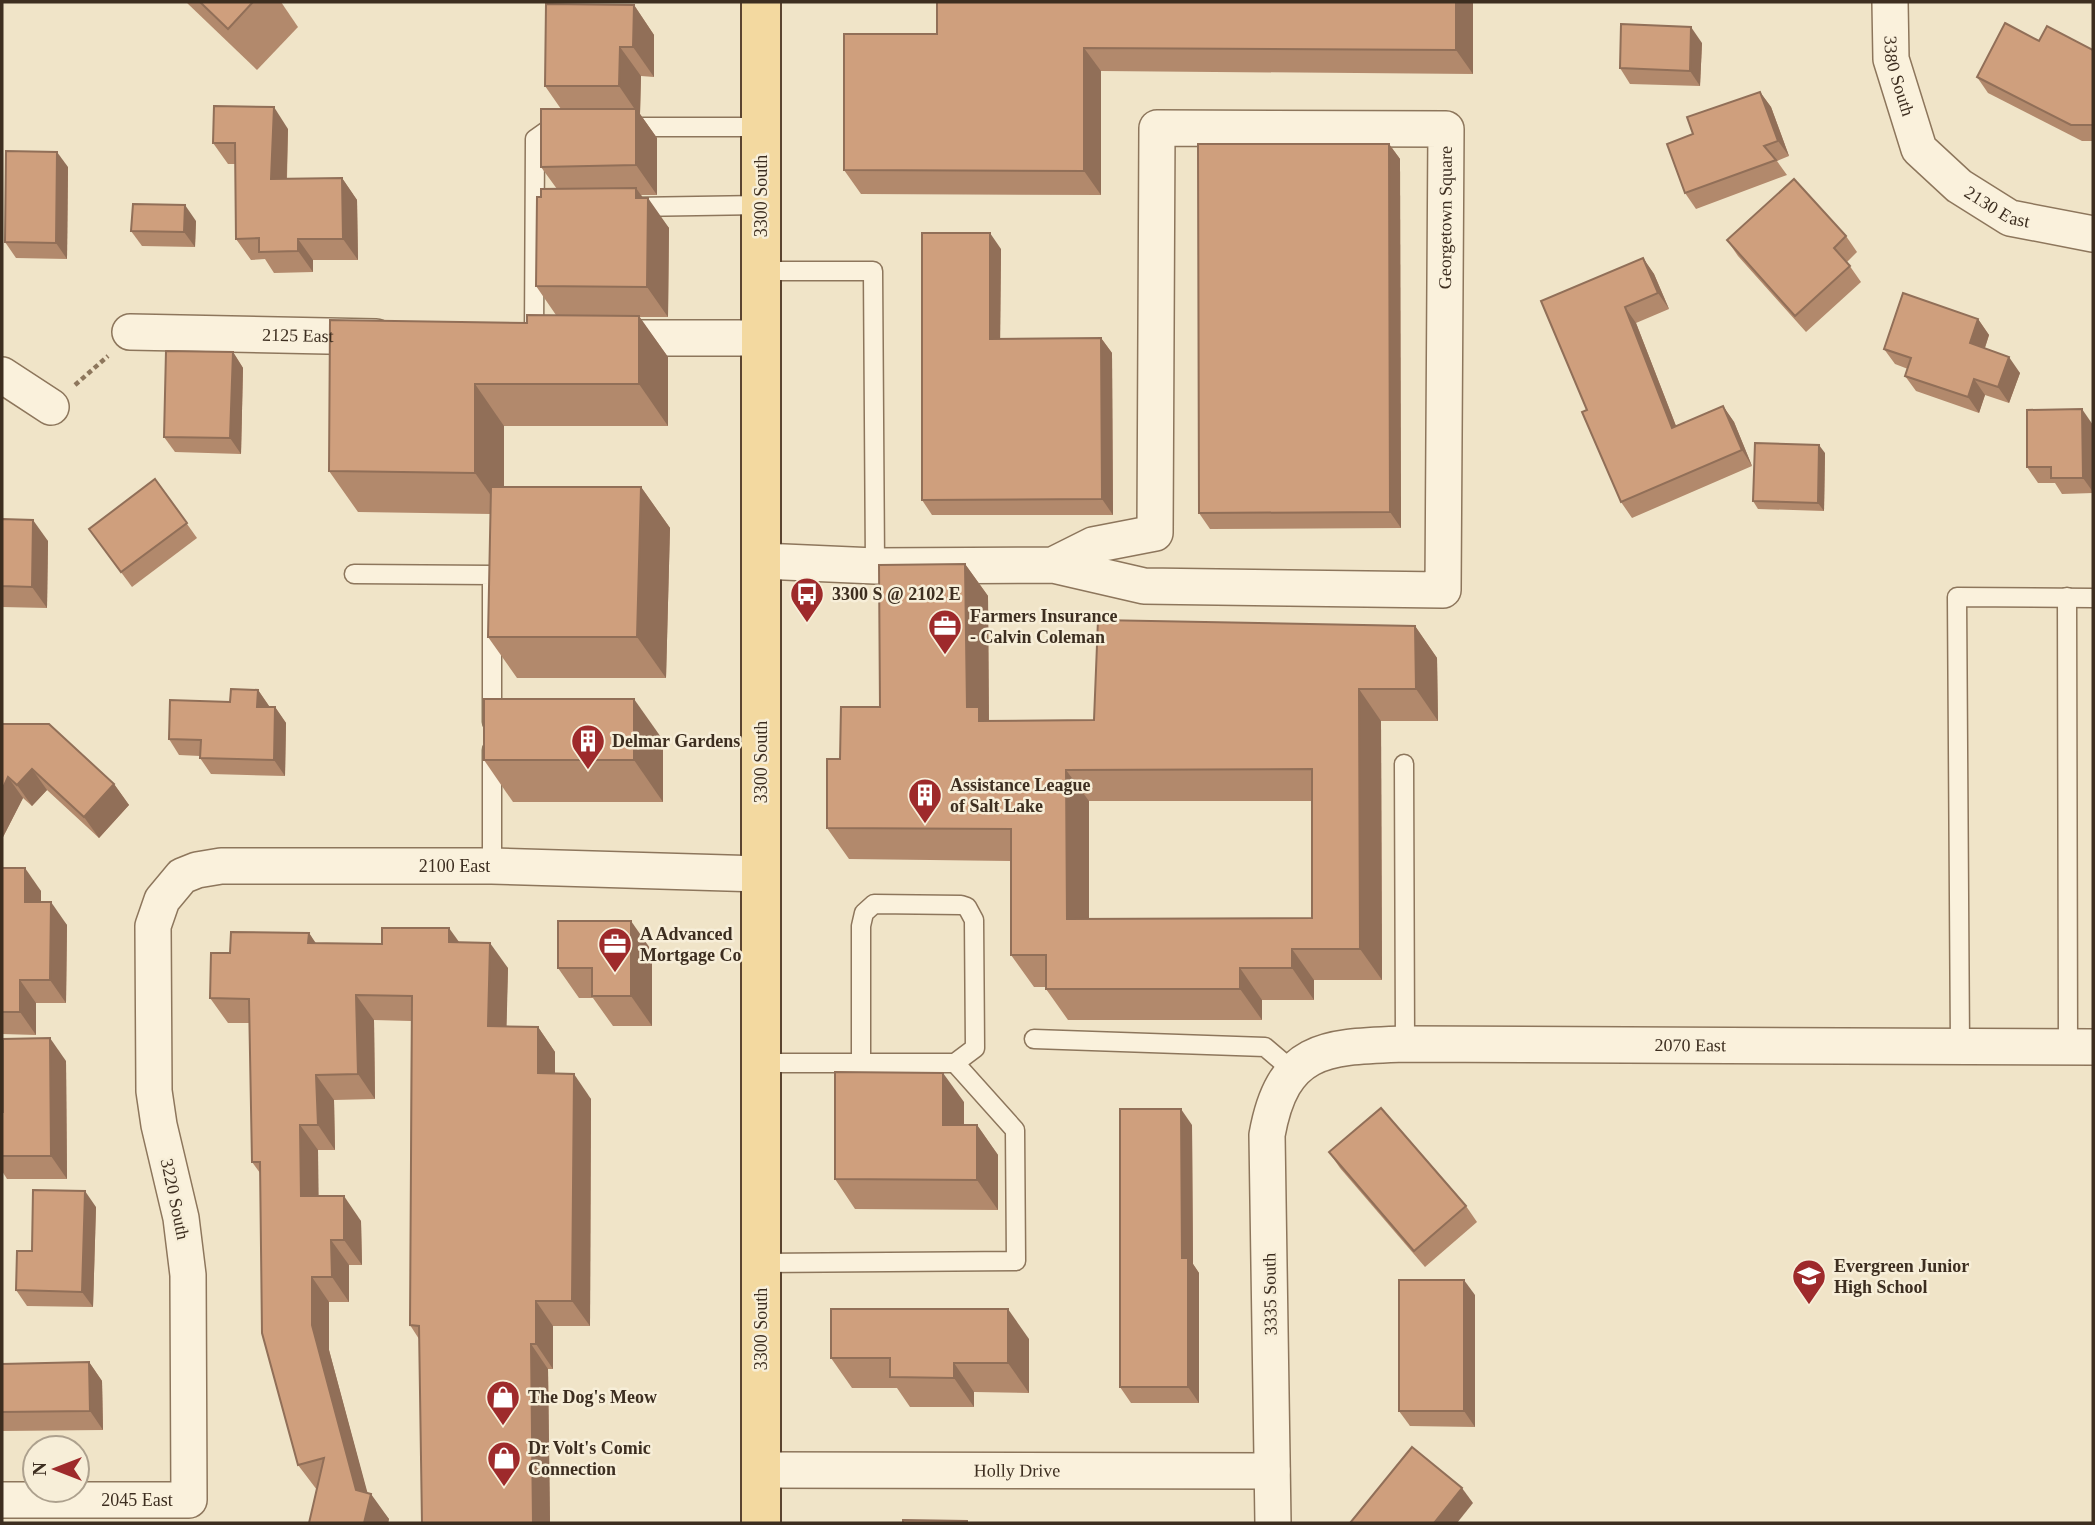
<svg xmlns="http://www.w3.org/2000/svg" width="2095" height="1525" viewBox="0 0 2095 1525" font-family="Georgia,serif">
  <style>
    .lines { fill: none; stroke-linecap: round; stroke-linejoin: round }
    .service-casing { stroke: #8d765c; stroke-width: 21 }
    .minor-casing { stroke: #8d765c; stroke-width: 38 }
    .primary-casing { stroke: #5b4430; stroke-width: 42 }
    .path { stroke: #8d765c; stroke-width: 4.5; stroke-dasharray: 5 3.5; stroke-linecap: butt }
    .service { stroke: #faf1dc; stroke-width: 18 }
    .minor { stroke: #faf1dc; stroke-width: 35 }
    .primary { stroke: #f3d9a0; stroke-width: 38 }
    .wall { fill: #b2896c; fill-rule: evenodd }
    .shaded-wall { fill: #916f58 }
    .building { fill: #cf9f7d; stroke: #916f58; stroke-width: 2; fill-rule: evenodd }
    .labels { text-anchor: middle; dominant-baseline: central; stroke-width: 5; stroke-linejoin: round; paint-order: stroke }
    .street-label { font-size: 18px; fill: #3d2e20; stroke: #f7eed8 }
    .poi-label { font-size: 18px; font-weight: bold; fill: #3d2e20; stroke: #f7eed8; text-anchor: start }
  </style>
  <rect width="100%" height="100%" fill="#f0e4c8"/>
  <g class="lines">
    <g class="service-casing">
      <g id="service">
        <polyline points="627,127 761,127"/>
        <polyline points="633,207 761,205"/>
        <polyline points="761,271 873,271 875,566"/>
        <polyline points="534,337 535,139 552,127 561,127"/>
        <polyline points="354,574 492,575 492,722"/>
        <polyline points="2067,597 2068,1047"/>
        <polyline points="492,750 492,866"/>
        <polyline points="1404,764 1405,1044"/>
        <polyline points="1034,1039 1265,1047 1292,1070"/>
        <polyline points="1960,1047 1957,597 2093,598"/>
        <polyline points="761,1063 955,1063 975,1048 974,920 967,907 961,905 874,904 864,913 861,926 861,1063"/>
        <polyline points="761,1263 1016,1261 1015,1130 955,1063"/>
      </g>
    </g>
    <g class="minor-casing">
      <g id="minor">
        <path id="s1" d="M 1890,2 L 1891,59 L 1919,149 L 1959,186 L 2010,218 L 2093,234"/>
        <path id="s2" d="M 130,332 L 376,337"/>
        <polyline points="607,338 761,338"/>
        <polyline points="2,375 51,407"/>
        <path id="s3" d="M 761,561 L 875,566 L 1053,565 L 1144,586 L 1443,590 L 1446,129 L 1157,128 L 1155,533 L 1093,545 L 1053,565"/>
        <path id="s4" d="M 761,1470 L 1272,1471"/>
        <path id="s5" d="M 2,1500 L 189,1500 L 188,1275 L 181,1218 L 159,1125 L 154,1091 L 153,926 L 162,900 L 182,876 L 197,870 L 221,866 L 492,866 L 761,874"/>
        <path id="s6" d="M 1273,1523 L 1267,1135 C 1283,1046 1326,1047 1405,1044 L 2093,1047"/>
      </g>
    </g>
    <g class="primary-casing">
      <polyline id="primary" points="761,2 761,1523"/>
    </g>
    <polyline class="path" points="75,385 108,356"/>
    <use href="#service" class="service"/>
    <use href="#minor" class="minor"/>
    <use href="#primary" class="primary"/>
  </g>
  <g class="wall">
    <polygon points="186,2 281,2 298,27 257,70"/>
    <polygon points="1473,2 1473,74 1101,71 1101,195 861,194 844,170 937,34"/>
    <polygon points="634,5 654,35 654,77 641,76 640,114 657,138 657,195 641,195 669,228 668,317 639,317 668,357 668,426 504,426 504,487 641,487 670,528 666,678 517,678 488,637 491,514 358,512 329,471 527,323 556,315 536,286 541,197 557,189 541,167 561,109 545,86"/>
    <polygon points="1702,43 1700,86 1630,84 1620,68"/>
    <polygon points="2093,50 2093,141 2082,141 1988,93 1977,77"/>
    <polygon points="1760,92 1771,107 1789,156 1777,161 1787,175 1696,209 1685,193 1693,134"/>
    <polygon points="288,129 287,179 342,178 357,200 358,260 313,260 313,272 274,273 265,259 251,260 236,239 235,164 228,164 213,143"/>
    <polygon points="1389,144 1400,159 1401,528 1210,529 1199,513"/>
    <polygon points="68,167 67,259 16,258 5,242"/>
    <polygon points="196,221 195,247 142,246 131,231"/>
    <polygon points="1846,236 1857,252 1847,262 1861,282 1806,332 1738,256 1727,240"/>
    <polygon points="1001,249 1000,339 1101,338 1112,353 1113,515 932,515 922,500"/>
    <polygon points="1643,258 1654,274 1669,309 1636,323 1676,426 1723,406 1734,422 1752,466 1632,518 1621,502 1587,410"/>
    <polygon points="1978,319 1989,335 1985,348 2020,373 2009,403 1985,395 1979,413 1916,391 1905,376 1908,369 1895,364 1884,349"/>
    <polygon points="233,352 243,368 241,454 175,452 164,437"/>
    <polygon points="2093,425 2093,493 2062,494 2055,483 2038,483 2027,467"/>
    <polygon points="1825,453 1824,511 1758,509 1753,501"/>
    <polygon points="155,479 197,538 132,587 89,529"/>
    <polygon points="2,519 48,541 47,608 2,607"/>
    <path d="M 965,564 L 988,596 L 989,721 L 1094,720 L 1415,626 L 1437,658 L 1438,721 L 1381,721 L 1382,980 L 1314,980 L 1314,1000 L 1262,1000 L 1262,1020 L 1068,1020 L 1046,989 L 1046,987 L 1034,987 L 1011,955 L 1011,861 L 849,859 L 827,828 L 880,707 ZM 1089,801 L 1312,801 L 1312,918 L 1089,919 Z"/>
    <polygon points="258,690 269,706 269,707 275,707 286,723 285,776 211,774 200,758 200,756 179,755 169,739 230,702"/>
    <polygon points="2,724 114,784 129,805 99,838 47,790 32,806 23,798 2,839"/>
    <polygon points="663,740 663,802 513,802 484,760"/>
    <polygon points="2,868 41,891 41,902 67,925 66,1003 36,1003 36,1035 2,1034"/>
    <polygon points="309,933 315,943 382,944 459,942 508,968 506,1027 538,1027 555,1052 555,1073 591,1099 590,1326 553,1326 553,1369 548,1369 550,1523 422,1523 419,1339 410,1325 411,1021 374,1020 375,1099 334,1100 335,1150 318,1150 318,1196 361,1221 362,1265 349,1265 349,1302 329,1302 329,1350 367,1493 389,1519 388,1523 309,1523 317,1490 298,1465 260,1173 252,1162 250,1023 228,1023 210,998 230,953"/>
    <polygon points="652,951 652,1026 613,1026 593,998 579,998 558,968"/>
    <polygon points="66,1061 67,1179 7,1179 2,1171 2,1112 3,1112"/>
    <polygon points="964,1102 964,1125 977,1125 998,1155 998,1210 855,1209 835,1179"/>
    <polygon points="1192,1125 1193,1264 1199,1273 1199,1403 1131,1403 1120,1387"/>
    <polygon points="1329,1152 1466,1206 1477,1222 1425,1267 1340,1168"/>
    <polygon points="96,1207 93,1307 27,1306 16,1290 32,1251"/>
    <polygon points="1475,1295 1475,1427 1410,1426 1399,1411"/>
    <polygon points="1029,1339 1029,1393 974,1392 974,1407 910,1407 897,1388 852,1388 831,1358"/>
    <polygon points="89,1362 102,1381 103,1430 2,1431 2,1364"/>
  </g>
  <g class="shaded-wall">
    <polygon points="1456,2 1473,2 1473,74 1456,50"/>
    <polygon points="634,5 654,35 654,77 633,47"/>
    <polygon points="1691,27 1702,43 1700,86 1690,71"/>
    <polygon points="620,47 641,76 640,114 657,138 657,195 636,165 636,111 619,86"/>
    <polygon points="1084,48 1101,71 1101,195 1084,171"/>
    <polygon points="1760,92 1771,107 1789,156 1778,141"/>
    <polygon points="274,107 288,129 286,200 271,179"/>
    <polygon points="1389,144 1400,159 1401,528 1390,512"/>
    <polygon points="57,152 68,167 67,259 56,243"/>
    <polygon points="342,178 357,200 358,260 343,239"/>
    <polygon points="636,188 648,205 648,198 669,228 668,317 647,287 636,198"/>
    <polygon points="185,205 196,221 195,247 184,232"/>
    <polygon points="990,233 1001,249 1000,354 990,339"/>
    <polygon points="298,239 313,260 313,272 298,251"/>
    <polygon points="1643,258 1654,274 1669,309 1658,293"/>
    <polygon points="1625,307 1636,323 1683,444 1672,428"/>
    <polygon points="639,316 668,357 668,426 639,384"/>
    <polygon points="1978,319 1989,335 1981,359 1970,343"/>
    <polygon points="1101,338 1112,353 1113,515 1102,499"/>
    <polygon points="233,352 243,368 241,454 230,438"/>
    <polygon points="2009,357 2020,373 2009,403 1998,387"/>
    <polygon points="1974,379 1985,395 1979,413 1968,397"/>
    <polygon points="475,384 504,426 504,514 475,473"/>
    <polygon points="1723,406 1734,422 1752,466 1742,450"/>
    <polygon points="2082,409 2093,425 2093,492 2083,478"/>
    <polygon points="1819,445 1825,453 1824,511 1818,503"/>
    <polygon points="641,487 670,528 666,678 637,637"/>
    <polygon points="33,520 48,541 47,608 32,587"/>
    <polygon points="965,564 988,596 989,735 967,707"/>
    <polygon points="1415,626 1437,658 1438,721 1416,689"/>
    <polygon points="1359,689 1381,721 1382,980 1360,949"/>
    <polygon points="258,690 269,706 268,723 257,707"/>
    <polygon points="634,699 663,740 663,802 634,760"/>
    <polygon points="275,707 286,723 285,776 274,760"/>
    <polygon points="32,769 47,790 32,806 17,785"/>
    <polygon points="1066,770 1089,801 1089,950 1067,919"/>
    <polygon points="8,777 23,798 2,839 2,790"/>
    <polygon points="114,784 129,805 99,838 84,817"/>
    <polygon points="25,868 41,891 41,925 25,902"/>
    <polygon points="51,902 67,925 66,1003 50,980"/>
    <polygon points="631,921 652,951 652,1026 631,996"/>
    <polygon points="449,928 467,953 449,942"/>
    <polygon points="309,933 326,958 308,943"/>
    <polygon points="490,943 508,968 506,1051 488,1026"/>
    <polygon points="1292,949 1314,980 1314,1000 1292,968"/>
    <polygon points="1240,968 1262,1000 1262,1020 1240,989"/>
    <polygon points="20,980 36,1003 36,1035 20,1012"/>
    <polygon points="356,995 374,1020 375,1099 358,1074"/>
    <polygon points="538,1027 555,1052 555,1098 538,1073"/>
    <polygon points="50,1038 66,1061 67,1179 51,1156"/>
    <polygon points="943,1073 964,1102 964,1155 943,1125"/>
    <polygon points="574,1074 591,1099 590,1326 572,1301"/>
    <polygon points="316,1075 334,1100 335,1150 318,1125"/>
    <polygon points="1181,1109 1192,1125 1193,1264 1199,1273 1199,1403 1188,1387 1182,1258"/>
    <polygon points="300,1125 318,1150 319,1221 301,1196"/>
    <polygon points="977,1125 998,1155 998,1210 977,1180"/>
    <polygon points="85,1191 96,1207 93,1307 82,1292"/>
    <polygon points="344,1196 361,1221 362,1265 344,1240"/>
    <polygon points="331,1240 349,1265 349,1302 332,1277"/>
    <polygon points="312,1277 329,1302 329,1350 370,1502 371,1494 389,1519 388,1523 364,1523 312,1325"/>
    <polygon points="1464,1280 1475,1295 1475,1427 1464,1411"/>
    <polygon points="536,1301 553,1326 553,1369 536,1344"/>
    <polygon points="1008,1309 1029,1339 1029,1393 1008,1363"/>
    <polygon points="531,1344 548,1369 550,1523 533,1523"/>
    <polygon points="89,1362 102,1381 103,1430 90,1411"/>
    <polygon points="954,1363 974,1392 974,1407 954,1378"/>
    <polygon points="1462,1488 1473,1503 1457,1523 1434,1523"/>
  </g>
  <g class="building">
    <polygon points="200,2 253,2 228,29"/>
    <polygon points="937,2 1456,2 1456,50 1084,48 1084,171 844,170 844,34 937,34"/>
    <polygon points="546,4 634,5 633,47 620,47 619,86 545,86"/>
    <polygon points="2005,23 2039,41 2047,26 2093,50 2093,125 2071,125 1977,77"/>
    <polygon points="1621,24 1691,27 1690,71 1620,68"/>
    <polygon points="1760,92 1778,141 1764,146 1776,160 1685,193 1667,144 1693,134 1687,117"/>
    <polygon points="214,106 274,107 271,179 342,178 343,239 298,239 298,251 259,252 259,238 236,239 235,143 213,143"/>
    <polygon points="541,109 636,109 636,165 541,167"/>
    <polygon points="1198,144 1389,144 1390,512 1199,513"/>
    <polygon points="6,151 57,152 56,243 5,242"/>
    <polygon points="1794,179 1846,236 1834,248 1850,266 1795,316 1727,240"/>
    <polygon points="636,188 636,198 648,198 647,287 536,286 537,197 541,197 541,189"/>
    <polygon points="133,204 185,205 184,232 131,231"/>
    <polygon points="922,233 990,233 990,339 1101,338 1102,499 922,500"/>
    <polygon points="1643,258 1658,293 1625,307 1672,428 1723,406 1742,450 1621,502 1582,412 1587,410 1541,301"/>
    <polygon points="1903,293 1978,319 1970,343 2009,357 1998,387 1974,379 1968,397 1905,376 1911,358 1884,349"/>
    <polygon points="527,315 639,316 639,384 475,384 475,473 329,471 330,320 527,323"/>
    <polygon points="166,351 233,352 230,438 164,437"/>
    <polygon points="2082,409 2083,478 2051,478 2051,467 2027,467 2027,410"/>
    <polygon points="1755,443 1819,445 1818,503 1753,501"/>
    <polygon points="155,479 187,523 121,572 89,529"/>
    <polygon points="491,487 641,487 637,637 488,637"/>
    <polygon points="2,519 33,520 32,587 2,586"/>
    <path d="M 965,564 L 967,707 L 979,707 L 979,721 L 1094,720 L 1098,620 L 1415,626 L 1416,689 L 1359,689 L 1360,949 L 1292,949 L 1292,968 L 1240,968 L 1240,989 L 1046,989 L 1046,955 L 1011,955 L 1011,829 L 827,828 L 827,759 L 840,759 L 841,707 L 880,707 L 879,565 ZM 1312,769 L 1312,918 L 1067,919 L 1066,770 Z"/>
    <polygon points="231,689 258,690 257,707 275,707 274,760 200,758 201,740 169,739 170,700 230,702"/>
    <rect x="484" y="699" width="150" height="61"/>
    <polygon points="2,724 49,724 114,784 84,817 32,769 17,785 8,777 2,790"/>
    <polygon points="2,868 25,868 25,902 51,902 50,980 20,980 20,1012 2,1012"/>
    <polygon points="558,921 631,921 631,996 592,996 592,968 558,968"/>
    <polygon points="382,928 449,928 449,942 490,943 488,1026 538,1027 538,1073 574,1074 572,1301 536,1301 536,1344 531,1344 533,1523 422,1523 419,1326 410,1325 412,996 356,995 358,1074 316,1075 318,1125 300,1125 301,1196 344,1196 344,1240 331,1240 332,1277 312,1277 312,1325 356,1490 371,1494 364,1523 309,1523 324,1458 298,1465 262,1333 260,1162 252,1162 249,999 210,998 211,953 230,953 231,932 309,933 308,943 382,944"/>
    <polygon points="50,1038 51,1156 2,1156 2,1112 3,1112 3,1039"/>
    <polygon points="835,1072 943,1073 943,1125 977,1125 977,1180 835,1179"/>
    <polygon points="1381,1108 1466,1206 1414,1251 1329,1152"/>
    <polygon points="1120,1109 1181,1109 1182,1258 1188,1258 1188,1387 1120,1387"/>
    <polygon points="33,1190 85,1191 82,1292 16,1290 17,1251 32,1251"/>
    <rect x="1399" y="1280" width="65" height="131"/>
    <polygon points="831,1309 1008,1309 1008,1363 954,1363 954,1378 890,1377 890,1358 831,1358"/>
    <polygon points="89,1362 90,1411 2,1412 2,1364"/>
    <polygon points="1412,1447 1462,1488 1434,1523 1350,1523"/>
    <polygon points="903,1520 967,1521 967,1523 903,1523"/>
  </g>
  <defs>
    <g id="bus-pin" transform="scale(1.75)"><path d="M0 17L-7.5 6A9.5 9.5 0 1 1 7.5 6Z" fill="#9e2a2b" stroke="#f7eed8"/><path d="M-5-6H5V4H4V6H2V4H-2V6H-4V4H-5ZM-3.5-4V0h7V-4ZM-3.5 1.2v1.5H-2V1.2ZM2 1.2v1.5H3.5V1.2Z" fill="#fff"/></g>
    <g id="office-pin" transform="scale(1.75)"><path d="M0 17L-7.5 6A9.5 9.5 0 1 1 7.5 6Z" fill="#9e2a2b" stroke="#f7eed8"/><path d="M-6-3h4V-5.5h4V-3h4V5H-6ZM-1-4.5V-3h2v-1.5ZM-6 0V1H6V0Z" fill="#fff"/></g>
    <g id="building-pin" transform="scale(1.75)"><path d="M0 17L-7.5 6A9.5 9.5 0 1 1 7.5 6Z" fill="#9e2a2b" stroke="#f7eed8"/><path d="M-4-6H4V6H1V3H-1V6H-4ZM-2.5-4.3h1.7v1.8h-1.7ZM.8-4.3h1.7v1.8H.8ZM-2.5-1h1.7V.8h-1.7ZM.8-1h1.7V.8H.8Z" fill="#fff"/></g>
    <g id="school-pin" transform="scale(1.75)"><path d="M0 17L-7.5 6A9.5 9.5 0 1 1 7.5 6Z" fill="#9e2a2b" stroke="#f7eed8"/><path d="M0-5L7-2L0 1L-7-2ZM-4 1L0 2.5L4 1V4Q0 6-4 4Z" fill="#fff"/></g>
    <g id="shop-pin" transform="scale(1.75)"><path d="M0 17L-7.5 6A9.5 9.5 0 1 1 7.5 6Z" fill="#9e2a2b" stroke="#f7eed8"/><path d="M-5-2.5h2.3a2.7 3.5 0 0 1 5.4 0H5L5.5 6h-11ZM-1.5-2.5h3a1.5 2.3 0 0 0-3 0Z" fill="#fff"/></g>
  </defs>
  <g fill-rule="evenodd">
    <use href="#bus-pin" x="807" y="594"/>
    <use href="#office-pin" x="945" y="626"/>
    <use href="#building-pin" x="588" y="741"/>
    <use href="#building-pin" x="925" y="795"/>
    <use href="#office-pin" x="615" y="944"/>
    <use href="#school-pin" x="1809" y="1276"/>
    <use href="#shop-pin" x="503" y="1397"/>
    <use href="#shop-pin" x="504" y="1458"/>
  </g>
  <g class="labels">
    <g class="street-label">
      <text stroke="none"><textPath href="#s1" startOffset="75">3380 South</textPath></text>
      <text transform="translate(761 196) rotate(-90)">3300 South</text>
      <text stroke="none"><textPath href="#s1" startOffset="250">2130 East</textPath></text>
      <text stroke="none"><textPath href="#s3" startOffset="1057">Georgetown Square</textPath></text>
      <text stroke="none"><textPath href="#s2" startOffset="168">2125 East</textPath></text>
      <text transform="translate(761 762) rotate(-90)">3300 South</text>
      <text stroke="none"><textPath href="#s5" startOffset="1097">2100 East</textPath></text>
      <text stroke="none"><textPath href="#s6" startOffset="861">2070 East</textPath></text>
      <text transform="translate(175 1199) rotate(78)">3220 South</text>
      <text transform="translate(1270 1294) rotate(-91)">3335 South</text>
      <text transform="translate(761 1329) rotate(-90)">3300 South</text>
      <text stroke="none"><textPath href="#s4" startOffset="256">Holly Drive</textPath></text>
      <text stroke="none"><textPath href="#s5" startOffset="135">2045 East</textPath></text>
    </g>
    <g class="poi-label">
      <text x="832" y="594">3300 S @ 2102 E</text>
      <text x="970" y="616">Farmers Insurance<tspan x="970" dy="21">- Calvin Coleman</tspan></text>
      <text x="612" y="741">Delmar Gardens</text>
      <text x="950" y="785">Assistance League<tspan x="950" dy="21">of Salt Lake</tspan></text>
      <text x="640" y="934">A Advanced<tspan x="640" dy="21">Mortgage Co</tspan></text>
      <text x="1834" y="1266">Evergreen Junior<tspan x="1834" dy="21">High School</tspan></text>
      <text x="528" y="1397">The Dog's Meow</text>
      <text x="528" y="1448">Dr Volt's Comic<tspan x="528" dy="21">Connection</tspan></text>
    </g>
  </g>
  <rect width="2095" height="1525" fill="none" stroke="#3d2e20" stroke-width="7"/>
  <g transform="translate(56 1469) rotate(270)"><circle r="33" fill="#f7eed8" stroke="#ada18e" stroke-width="2"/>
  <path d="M0-5L12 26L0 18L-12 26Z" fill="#9e2a2b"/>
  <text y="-10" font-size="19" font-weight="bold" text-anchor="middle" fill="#3d2e20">N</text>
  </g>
</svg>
